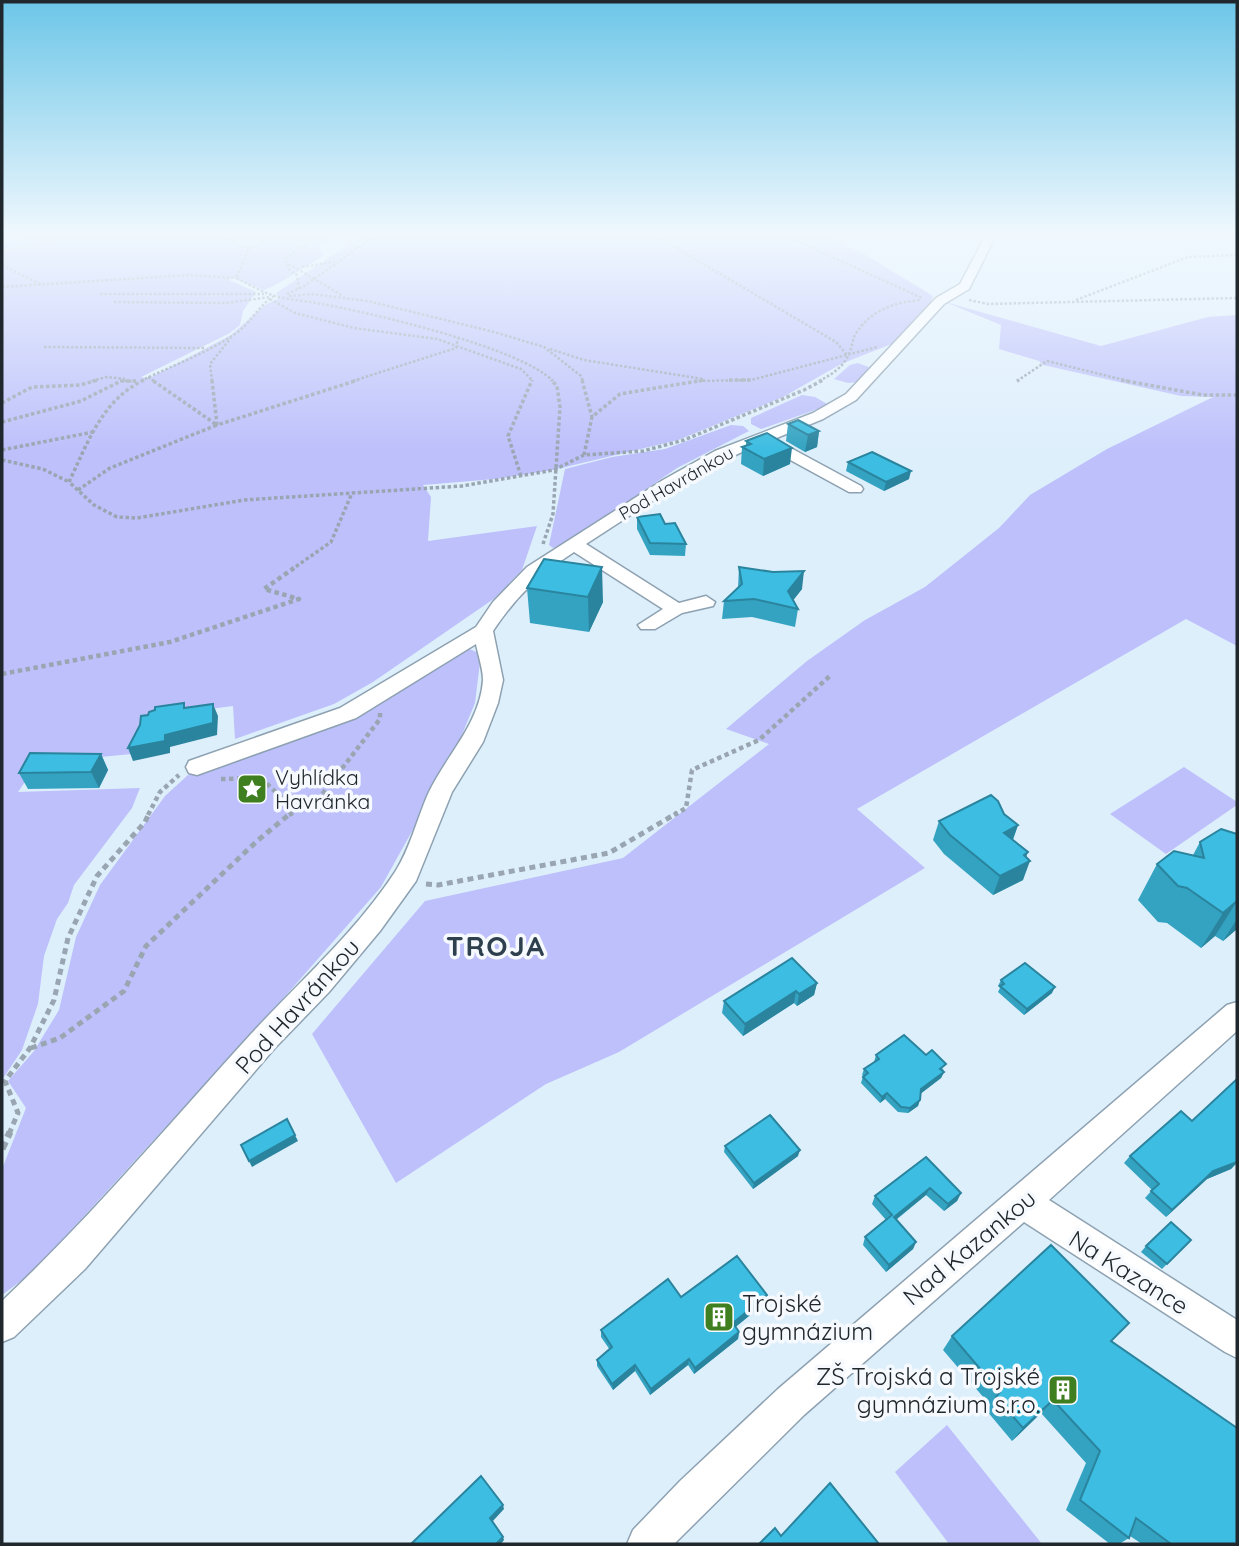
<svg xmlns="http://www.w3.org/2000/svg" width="1239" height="1546" viewBox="0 0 1239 1546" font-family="Quicksand,sans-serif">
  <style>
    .green { fill: #bdc0fb }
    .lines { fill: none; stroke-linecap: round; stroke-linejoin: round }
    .minor-casing { stroke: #8da1b1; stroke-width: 3 }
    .major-casing { stroke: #ced0d1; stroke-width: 4 }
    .path-far4 { stroke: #99a6b1; stroke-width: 2.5; stroke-dasharray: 2.5 2; stroke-linecap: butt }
    .path-far3 { stroke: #99a6b1; stroke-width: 3.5; stroke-dasharray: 3.5 2.5; stroke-linecap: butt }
    .path-far2 { stroke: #99a6b1; stroke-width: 4.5; stroke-dasharray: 4.5 3.5; stroke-linecap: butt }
    .path-far1 { stroke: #99a6b1; stroke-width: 5; stroke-dasharray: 6 4.5; stroke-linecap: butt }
    .path { stroke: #99a6b1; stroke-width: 7; stroke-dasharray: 8 5; stroke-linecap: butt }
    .minor { fill: #fff; fill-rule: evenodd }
    .major { fill: #aecbfd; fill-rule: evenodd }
    .wall { fill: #34a3c2 }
    .shaded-wall { fill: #2a849e }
    .building { fill: #3cbde1; stroke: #2a849e; stroke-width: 2 }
    .labels { text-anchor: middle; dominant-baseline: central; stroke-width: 7; stroke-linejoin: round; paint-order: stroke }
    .far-street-label { font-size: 18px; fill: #20282e; stroke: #f6fafe }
    .poi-label { font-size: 21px; fill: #20282e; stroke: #f6fafe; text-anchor: start }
    .near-street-label { font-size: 24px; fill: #20282e; stroke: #f6fafe }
    .near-poi-label { font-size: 24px; fill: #20282e; stroke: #f6fafe; text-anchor: start }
    .district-label { font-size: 28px; font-weight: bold; letter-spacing: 2px; fill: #2e404d; stroke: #f6fafe }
  </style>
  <rect width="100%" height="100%" fill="#deeffc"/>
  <g class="green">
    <path d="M 70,235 L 336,235 L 318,247 L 324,256 C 303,267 286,281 264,290 L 233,278 L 229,280 L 256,292 L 243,311 L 240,325 L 230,333 L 141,377 L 148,379 L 231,335 L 265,305 L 279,298 L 276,293 L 363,235 L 824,235 L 864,254 L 933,296 L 931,301 L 934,304 L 899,341 L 841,364 L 783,397 L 678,440 L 553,470 L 495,479 L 423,485 L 431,497 L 428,541 L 537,526 L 522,570 L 495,598 L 373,682 L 334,704 L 235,739 L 233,706 L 146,717 L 132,754 L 38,763 L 18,792 L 140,788 L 132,808 L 74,885 L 68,903 L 57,919 L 44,956 L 38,1004 L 22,1050 L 2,1080 L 2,249 Z"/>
    <polygon points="945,302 1101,346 1208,317 1237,315 1237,646 1186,619 857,809 925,868 619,1052 546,1084 396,1183 312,1034 425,901 623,858 769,744 726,729 807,661 865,620 925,587 999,528 1030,495 1107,449 1213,397 1181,396 1043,365 1039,361 999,349 1001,325"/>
    <polygon points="858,363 871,368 860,382 848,383 834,379 850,365"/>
    <polygon points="802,395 815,397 829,405 761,429 751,424 751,418"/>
    <polygon points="731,425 743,426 749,431 677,468 567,543 553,548 549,545 565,469 612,457 665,449"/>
    <polygon points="467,648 481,654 475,703 451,761 381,887 281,1001 33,1272 2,1295 2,1169 26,1108 8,1081 34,1051 59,1010 76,937 100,885 165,796 188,775 253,752"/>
    <polygon points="1184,767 1237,802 1237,805 1166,854 1110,814"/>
    <polygon points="947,1425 1042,1544 949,1544 895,1472"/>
  </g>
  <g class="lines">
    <g class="minor-casing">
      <g id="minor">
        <path d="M 986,235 L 996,235 L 969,289 L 944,304 L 856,400 L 823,419 L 774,439 L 861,486 L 863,489 L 861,492 L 849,492 L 761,444 C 698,469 643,507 586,544 L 679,603 L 706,596 L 715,602 L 713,606 L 682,613 L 655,629 L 641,629 L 638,625 L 663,609 L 574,552 C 539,575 516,596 493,631 L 503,680 L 498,703 L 483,742 L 452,792 L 416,881 L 380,931 L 329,992 L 274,1049 L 85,1269 L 14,1337 L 2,1342 L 2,1301 C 90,1218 169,1124 251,1034 C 300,981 355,933 395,872 C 410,849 417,819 428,794 C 445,757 480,724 483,680 C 483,669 478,655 476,644 L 356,718 L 197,775 L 189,773 L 186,767 L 189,761 L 340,708 L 476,627 L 493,602 L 527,567 L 663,480 L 715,451 L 813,413 L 846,394 L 936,298 L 960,284 Z"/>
        <polygon points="1237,1002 1237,1031 1049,1200 1237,1320 1237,1358 1225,1352 1024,1222 804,1415 674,1544 627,1544 633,1530 680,1481 778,1389 1227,1005"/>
      </g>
    </g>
    <g class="major-casing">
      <polygon id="major" points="36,235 62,235 60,238 2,250 2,242"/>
    </g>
    <g class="path-far4">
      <polyline points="218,235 249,249"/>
      <path d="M 281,235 L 249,249 L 236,278 C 248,284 262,292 275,296 C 290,300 307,301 322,304 C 372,313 521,348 553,381"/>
      <polyline points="654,235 836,342 848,356"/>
      <polyline points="784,235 922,298"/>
      <polyline points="71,237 81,235"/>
      <polyline points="289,264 343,296"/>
      <polyline points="2,265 42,285"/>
      <polyline points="302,267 334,262"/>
      <polyline points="2,287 189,275 236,278"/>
      <path d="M 299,289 L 297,275 L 290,271 L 285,259 C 296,250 308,246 316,235"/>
      <polyline points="100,294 264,294"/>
      <polyline points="287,294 304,286 376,235"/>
      <polyline points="289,296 312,294 368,301 494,332 544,347 581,376 583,381"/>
      <polyline points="270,299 295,313 354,328 437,339 521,369 533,381"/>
      <polyline points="969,300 988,304 1237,298"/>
      <polyline points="1076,300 1188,257 1237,255"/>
      <polyline points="114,302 226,303 270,297"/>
      <polyline points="44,347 204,348"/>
      <polyline points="550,349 584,360 703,379"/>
      <polyline points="148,377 154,381"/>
      <polyline points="92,381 106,377 125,379"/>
      <polyline points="120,381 138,381"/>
      <path d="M 141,381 C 171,366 207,353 235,334 C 251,323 258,306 274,296"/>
      <polyline points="212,381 210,364 231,338"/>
      <polyline points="353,381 456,348 458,338"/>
      <polyline points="694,381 751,380 877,347"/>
      <path d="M 819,381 C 831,375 842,368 848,356 C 852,349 852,341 855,335 C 870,310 895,302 921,300"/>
      <polyline points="1017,381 1047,361 1128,381"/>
    </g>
    <g class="path-far3">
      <path d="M 144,380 C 102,400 88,442 69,482 L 94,505 L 117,517 L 137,518 L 244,500 L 462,486 L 554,470 L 584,455 L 643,451 L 684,440 L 804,390 L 823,380"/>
      <polyline points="212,380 217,425 358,380"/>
      <polyline points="582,380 592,417"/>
      <polyline points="729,380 753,380"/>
      <polyline points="1121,380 1203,395 1237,395"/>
      <polyline points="1017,381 1019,380"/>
      <polyline points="2,403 32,387 80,385 98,380"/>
      <polyline points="2,422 81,401 121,381 138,381"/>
      <polyline points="2,450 93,432"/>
      <polyline points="584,455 592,417 620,394 704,380"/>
      <polyline points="2,460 43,469 69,482"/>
      <polyline points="521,476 508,436 532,380"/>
      <polyline points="78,490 110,468 217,425 152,380"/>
      <polyline points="543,544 553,514 560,407 557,386 551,380"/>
      <polyline points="291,570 331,542 352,493"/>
    </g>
    <g class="path-far2">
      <polyline points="2,674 170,642 299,599 264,589 294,568"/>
      <polyline points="221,779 261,778 284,800 320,797 380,719 380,713"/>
      <polyline points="148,815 160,792 179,775"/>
      <polyline points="289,815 317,799"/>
      <polyline points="674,815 686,808 692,770 759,740 831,675"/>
    </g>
    <g class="path-far1">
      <polyline points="426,884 438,885 609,853 677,813"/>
      <polyline points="31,1048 60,1038 124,991 146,946 257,841 291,813"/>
      <polyline points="9,1134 18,1113 5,1081 30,1048 54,1000 68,938 97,876 145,822 149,813"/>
    </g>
    <polyline class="path" points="2,1149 10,1132"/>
    <use href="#minor" class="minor"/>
    <use href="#major" class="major"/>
  </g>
  <g class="wall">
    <polygon points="788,424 819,431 817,447 805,452 786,441"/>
    <polygon points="746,441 790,464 763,476 741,464 742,447 746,446"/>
    <polygon points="848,462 909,479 884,491 846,471"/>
    <polygon points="637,517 665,524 686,544 685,556 650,555 637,529"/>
    <polygon points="544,559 603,602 589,632 530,623 527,588"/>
    <polygon points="739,567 802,589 793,600 798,609 795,627 752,617 722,619 724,601 738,588"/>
    <polygon points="101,754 108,770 99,788 28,789 19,773"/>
    <polygon points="1004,814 1018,825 1013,840 1026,857 1023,880 993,895 944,854 933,840 939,821"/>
    <polygon points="1237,834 1237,929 1223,941 1215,936 1201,948 1167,923 1158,922 1138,900 1157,864 1193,855 1200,842"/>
    <polygon points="1001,980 1052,993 1024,1015 998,992 1000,988 998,986"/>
    <polygon points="817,983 814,995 797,1006 794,1003 743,1036 722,1013 724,1001"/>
    <polygon points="876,1055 926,1055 944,1070 943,1071 944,1072 941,1078 921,1093 918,1106 908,1113 898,1112 885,1099 880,1103 861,1083 863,1076 862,1075 864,1069 874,1062"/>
    <polygon points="725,1146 798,1156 753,1189 724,1152"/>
    <polygon points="1130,1156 1237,1163 1231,1169 1207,1179 1166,1217 1145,1198 1152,1190 1124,1163"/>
    <polygon points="926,1157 961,1193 957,1201 944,1211 926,1195 896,1220 916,1242 913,1249 886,1272 863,1245 865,1237 886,1220 872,1204 875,1196"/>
    <polygon points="1191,1240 1162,1269 1141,1252 1146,1246"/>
    <polygon points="681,1297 766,1302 735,1327 739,1332 738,1339 694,1374 688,1365 650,1395 635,1371 613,1390 597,1366 597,1360 610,1350 601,1337 601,1330"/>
    <polygon points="952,1336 1112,1341 1237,1544 1142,1544 1130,1536 1129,1538 1119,1544 1110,1544 1066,1510 1086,1463 1041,1413 1012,1441 986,1410 990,1405 943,1350"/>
  </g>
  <g class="shaded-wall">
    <polygon points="819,431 817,447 805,452 808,435"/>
    <polygon points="792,448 790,464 763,476 764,459"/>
    <polygon points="911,471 909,479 884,491 886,482"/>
    <polygon points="602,567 603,602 589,632 588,597"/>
    <polygon points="804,571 802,589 788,607 788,591"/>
    <polygon points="213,704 218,716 217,735 170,747 170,753 133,761 128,748"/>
    <polygon points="101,754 108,770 99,788 91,772"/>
    <polygon points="1018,825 1011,844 1004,833"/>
    <polygon points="1028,852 1023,865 1030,861 1023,880 993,895 1000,876"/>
    <polygon points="1237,901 1215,936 1201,948 1223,913"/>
    <polygon points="1237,919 1237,929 1223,941"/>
    <polygon points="817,983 814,995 797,1006 799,994"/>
    <polygon points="1055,987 1052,993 1024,1015 1027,1009"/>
    <polygon points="796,991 794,1003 743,1036 745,1024"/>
    <polygon points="944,1072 941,1078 919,1095 921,1089"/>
    <polygon points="887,1093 885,1099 880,1103 882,1097"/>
    <polygon points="920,1100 918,1106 908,1113 910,1108"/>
    <polygon points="295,1135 298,1141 252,1167 249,1161"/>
    <polygon points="800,1150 798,1156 753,1189 754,1183"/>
    <polygon points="1237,1162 1231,1169 1207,1179 1166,1217 1172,1210 1213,1171"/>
    <polygon points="930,1188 926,1195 890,1224 894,1217"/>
    <polygon points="961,1193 957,1201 944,1211 948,1204"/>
    <polygon points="916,1242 913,1249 886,1272 889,1265"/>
    <polygon points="767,1295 766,1302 732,1330 733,1323"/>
    <polygon points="739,1332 738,1339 694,1374 695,1368"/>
    <polygon points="689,1359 688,1365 650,1395 651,1389"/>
    <polygon points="635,1365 635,1371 613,1390 612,1384"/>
    <polygon points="1053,1400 1041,1413 1012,1441 1023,1428"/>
    <polygon points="503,1505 504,1509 492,1522 490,1518"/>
    <polygon points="503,1537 504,1540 501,1544 496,1544"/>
  </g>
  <g class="building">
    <polygon points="798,420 819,431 808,435 788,424"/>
    <polygon points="767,433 792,448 764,459 742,447 751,444 746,441"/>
    <polygon points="872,452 911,471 886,482 848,462"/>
    <polygon points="660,514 665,524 675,523 686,544 650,543 637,517"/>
    <polygon points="544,559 602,567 588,597 527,588"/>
    <polygon points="739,567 773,572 804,571 788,591 798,609 754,599 724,601 742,584"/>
    <polygon points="184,703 184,708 213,704 213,723 165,735 165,741 128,748 140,725 141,716 148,715 149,712 155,710 155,707"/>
    <polygon points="30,753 101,754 91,772 19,773"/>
    <polygon points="991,795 998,801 1004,814 1018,825 1004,833 1028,852 1024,855 1030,861 1000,876 950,835 939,821"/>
    <polygon points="1221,829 1237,834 1237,901 1223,913 1187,888 1178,886 1157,864 1174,851 1204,858 1200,842"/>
    <polygon points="792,958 817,983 799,994 796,991 745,1024 724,1001"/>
    <polygon points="1025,963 1055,987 1027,1009 1000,986 1004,984 1001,980"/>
    <polygon points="904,1035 926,1055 932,1050 946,1064 940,1069 944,1072 921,1089 920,1100 910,1108 901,1107 887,1093 882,1097 863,1077 868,1073 864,1069 879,1059 876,1055"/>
    <polygon points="1237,1079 1237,1162 1213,1171 1172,1210 1151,1191 1159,1184 1130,1156 1181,1111 1192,1121"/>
    <polygon points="770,1115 800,1150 754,1183 725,1146"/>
    <polygon points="287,1119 295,1135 249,1161 241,1145"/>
    <polygon points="926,1157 961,1193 948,1204 930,1188 894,1217 916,1242 889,1265 865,1237 892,1215 875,1196"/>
    <polygon points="1171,1222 1191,1240 1167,1264 1146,1246"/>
    <polygon points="1051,1245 1129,1323 1111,1341 1237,1428 1237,1544 1171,1544 1136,1518 1129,1538 1080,1500 1100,1451 1053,1400 1023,1428 996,1397 1000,1392 952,1336"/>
    <polygon points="737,1256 767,1295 733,1323 739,1332 695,1368 689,1359 651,1389 635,1365 612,1384 597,1360 612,1347 601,1330 668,1279 681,1297"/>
    <polygon points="481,1476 503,1505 490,1518 503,1537 496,1544 411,1544"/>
    <polygon points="830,1483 879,1544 759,1544 775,1528 781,1536"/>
  </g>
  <linearGradient id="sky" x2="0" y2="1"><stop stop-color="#6cc6e8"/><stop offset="0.52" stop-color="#f0f8fe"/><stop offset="1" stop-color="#f0f8fe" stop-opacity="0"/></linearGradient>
  <rect width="1239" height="451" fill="url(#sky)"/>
  <defs>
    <g id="sight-square" transform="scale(1.575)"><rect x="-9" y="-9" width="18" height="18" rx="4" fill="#3f7f20" stroke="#f6fafe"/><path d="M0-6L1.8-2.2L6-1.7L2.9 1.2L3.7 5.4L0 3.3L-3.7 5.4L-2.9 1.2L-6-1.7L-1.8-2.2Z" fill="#fff"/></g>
    <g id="building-square" transform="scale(1.575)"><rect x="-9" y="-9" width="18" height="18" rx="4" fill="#3f7f20" stroke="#f6fafe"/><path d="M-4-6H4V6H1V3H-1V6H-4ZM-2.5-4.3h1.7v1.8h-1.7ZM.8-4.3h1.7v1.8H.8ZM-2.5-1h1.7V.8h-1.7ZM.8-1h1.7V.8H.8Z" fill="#fff"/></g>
  </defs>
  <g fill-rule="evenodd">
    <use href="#sight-square" x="252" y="789"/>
    <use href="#building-square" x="719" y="1317"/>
    <use href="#building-square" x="1063" y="1390"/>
  </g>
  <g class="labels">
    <g class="far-street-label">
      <text transform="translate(676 483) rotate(-30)">Pod Havránkou</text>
    </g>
    <g class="poi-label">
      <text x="275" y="777">Vyhlídka<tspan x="275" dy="24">Havránka</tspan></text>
    </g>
    <g class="near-street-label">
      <text transform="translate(297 1006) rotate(-48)">Pod Havránkou</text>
      <text transform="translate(969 1247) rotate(-40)">Nad Kazankou</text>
      <text transform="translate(1129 1272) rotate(32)">Na Kazance</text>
    </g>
    <g class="near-poi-label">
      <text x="742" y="1303">Trojské<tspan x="742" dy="28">gymnázium</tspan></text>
      <text x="1040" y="1376" text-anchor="end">ZŠ Trojská a Trojské<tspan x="1040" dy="28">gymnázium s.r.o.</tspan></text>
    </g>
    <g class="district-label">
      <text x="496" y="945">TROJA</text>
    </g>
  </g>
  <rect width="1239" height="1546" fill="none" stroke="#20282e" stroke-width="7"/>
</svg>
